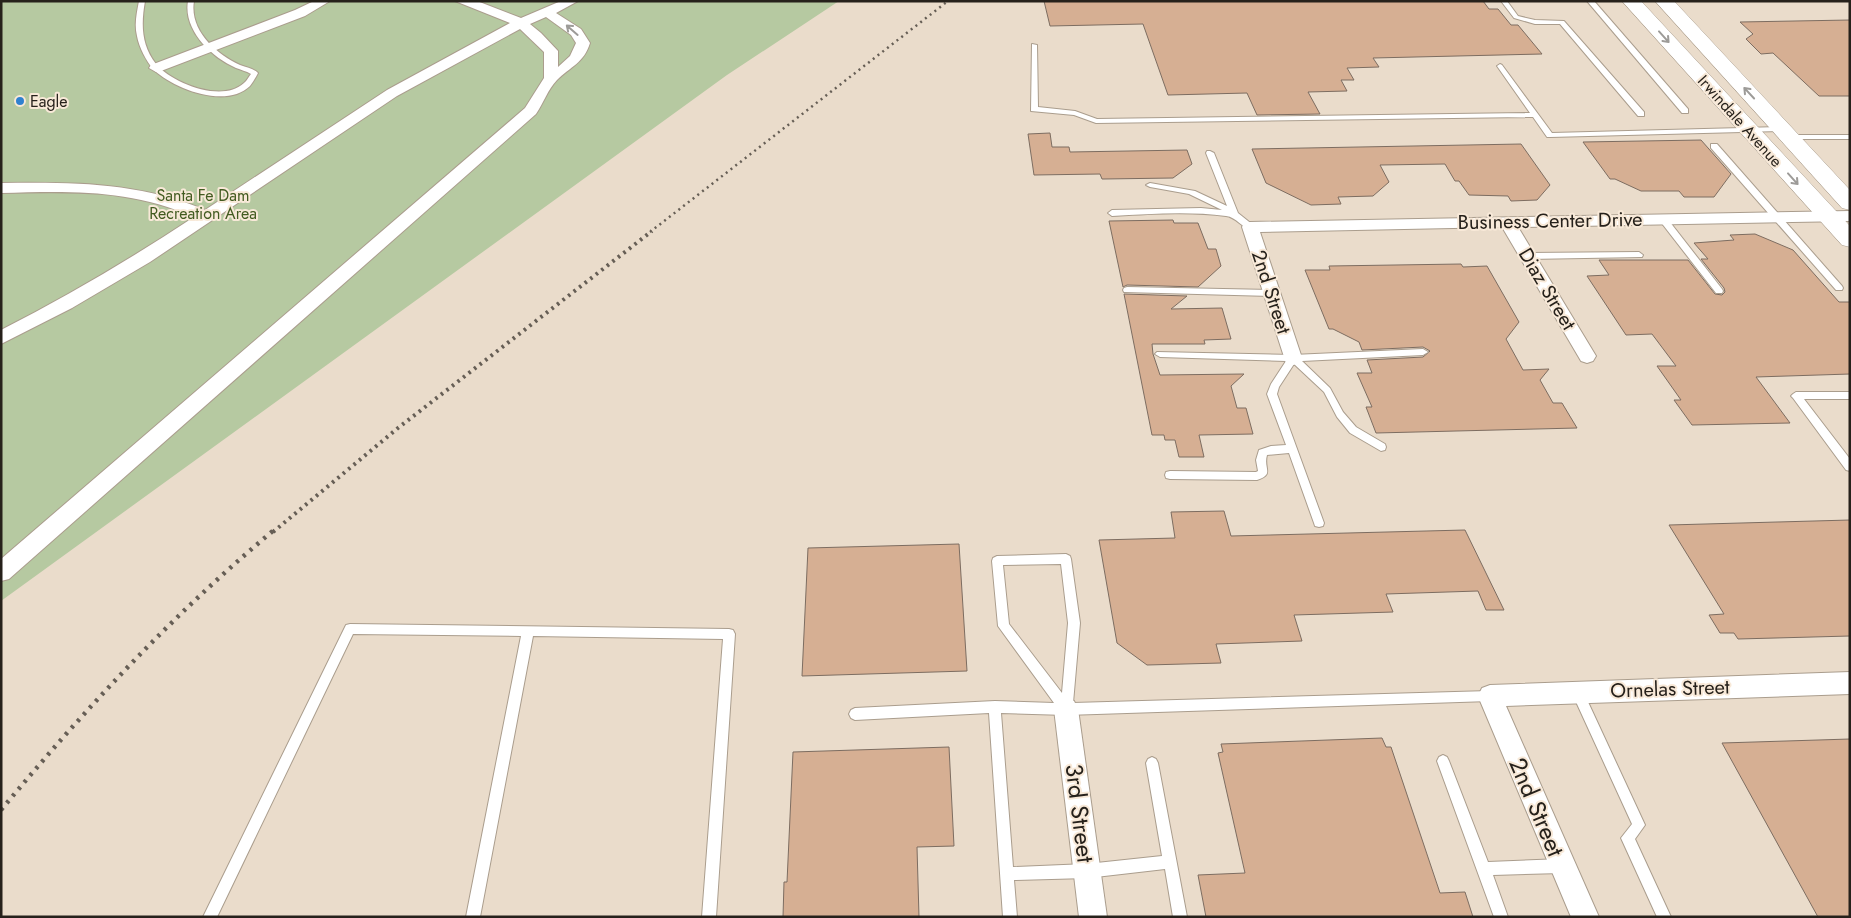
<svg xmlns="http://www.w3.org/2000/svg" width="1851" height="918" viewBox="0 0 1851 918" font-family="Jost,sans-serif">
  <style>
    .green { fill: #b6c9a1 }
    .building { fill: #d6af93; stroke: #7d6d61 }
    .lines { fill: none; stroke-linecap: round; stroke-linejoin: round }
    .lane-casing { stroke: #aa9d8d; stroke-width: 2 }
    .street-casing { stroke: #aa9d8d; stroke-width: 2 }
    .primary-casing { stroke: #aa9d8d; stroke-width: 1 }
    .lane { fill: #fff; fill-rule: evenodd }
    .street { fill: #fff; fill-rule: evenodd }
    .primary { fill: #fff; fill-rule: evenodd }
    .rail-far2 { stroke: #665e55; stroke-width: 2.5; stroke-dasharray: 2 4; stroke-linecap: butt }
    .rail-far1 { stroke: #665e55; stroke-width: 4; stroke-dasharray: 2.5 4.5; stroke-linecap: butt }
    .rail { stroke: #665e55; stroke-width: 4.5; stroke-dasharray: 3 6; stroke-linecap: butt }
    .oneway { stroke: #9d9b98 }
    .poi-dot { fill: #3081d0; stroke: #f8e9d8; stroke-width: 2 }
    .labels { text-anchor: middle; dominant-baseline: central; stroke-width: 4; stroke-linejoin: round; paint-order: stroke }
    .far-poi-label { font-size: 16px; fill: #26211b; stroke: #f8e9d8; text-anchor: start }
    .far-street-label { font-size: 16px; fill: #26211b; stroke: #f8e9d8 }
    .far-park-label { font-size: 16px; fill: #425b20; stroke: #f8e9d8 }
    .street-label { font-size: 20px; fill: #26211b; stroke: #f8e9d8 }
    .near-street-label { font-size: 24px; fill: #26211b; stroke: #f8e9d8 }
  </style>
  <rect width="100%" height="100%" fill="#eadccb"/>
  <polygon class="green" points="1,1 839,1 727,75 1,601"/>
  <g class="building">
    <polygon points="1044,1 1483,1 1489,9 1498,9 1511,25 1518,25 1542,54 1373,58 1379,67 1347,68 1354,80 1341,80 1347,91 1308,92 1320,114 1257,115 1247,93 1168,95 1143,24 1050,26"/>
    <polygon points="1850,20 1850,96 1819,96 1773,53 1761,54 1746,39 1753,34 1740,22"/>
    <polygon points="1050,133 1052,147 1069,147 1070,152 1187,150 1192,164 1173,178 1104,179 1102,179 1100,174 1034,175 1028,134"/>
    <polygon points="1701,140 1731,174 1714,197 1684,197 1679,191 1641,191 1615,179 1610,179 1583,142"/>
    <polygon points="1521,144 1550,185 1537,200 1511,201 1508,196 1469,195 1459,181 1455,181 1445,164 1380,165 1389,182 1373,196 1338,197 1341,204 1311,205 1266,183 1252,149"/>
    <polygon points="1173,220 1174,223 1198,223 1208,249 1216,249 1221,266 1198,287 1127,285 1123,287 1109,221"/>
    <polygon points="1755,234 1793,250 1839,302 1850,302 1850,374 1756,377 1790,423 1692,425 1674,400 1681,400 1657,366 1676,366 1652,334 1626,335 1587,276 1609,275 1599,260 1688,260 1715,294 1722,295 1725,292 1724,288 1701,259 1708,259 1694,243 1734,240 1730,235"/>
    <polygon points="1461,264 1463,267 1487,266 1519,322 1506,339 1523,370 1549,369 1540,380 1553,403 1562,403 1577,428 1376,433 1366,407 1372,407 1357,373 1372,373 1367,360 1423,357 1430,351 1423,347 1362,350 1359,342 1333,329 1329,329 1305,270 1330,270 1329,266"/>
    <polygon points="1124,294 1187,296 1171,309 1222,308 1231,339 1204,340 1205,344 1152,344 1153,354 1160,375 1244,374 1231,386 1237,408 1246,408 1253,434 1199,435 1204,457 1179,457 1175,440 1165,440 1164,435 1152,435"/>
    <polygon points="1224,511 1231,536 1465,530 1504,610 1486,610 1478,591 1386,594 1393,612 1294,615 1302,641 1216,644 1221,663 1147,665 1117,643 1099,540 1175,538 1171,512"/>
    <polygon points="1850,520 1850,636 1738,639 1734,633 1720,633 1709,615 1724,614 1669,525"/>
    <polygon points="959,544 967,671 802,676 808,548"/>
    <polygon points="1382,738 1386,747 1391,747 1440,893 1465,892 1473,917 1206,917 1198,875 1245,873 1218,753 1223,752 1221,744"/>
    <polygon points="1850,739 1850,917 1818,917 1722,743"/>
    <polygon points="949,747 954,846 917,847 919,917 783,917 784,882 787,882 793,752"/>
  </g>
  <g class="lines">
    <g class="lane-casing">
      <g id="lane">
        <path d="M 139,1 L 145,1 C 141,24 141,45 156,64 C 173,84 223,103 244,83 C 247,81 249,76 251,74 C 246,71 241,70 236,68 C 211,57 183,30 188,1 L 194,1 C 189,30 216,54 240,65 C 247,68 253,68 258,73 C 256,77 253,82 250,86 C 226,109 174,89 154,70 C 146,61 139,47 137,36 C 134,24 137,12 139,1 Z"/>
        <polygon points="1501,1 1507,1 1518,16 1535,20 1564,21 1644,112 1644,116 1638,116 1560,24 1535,24 1514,18"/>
        <polygon points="1587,1 1594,1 1688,109 1688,113 1682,113"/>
        <polygon points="1032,44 1037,45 1038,107 1075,111 1097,119 1530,113 1497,66 1500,64 1502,65 1552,133 1782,127 1786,129 1782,131 1550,137 1547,137 1533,117 1096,123 1074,115 1031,111"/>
        <rect x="1786" y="135" width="64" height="4"/>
        <polygon points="1711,144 1717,144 1842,286 1843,288 1842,290 1836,290 1711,148"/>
        <path d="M 1207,151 L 1210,151 L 1214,153 L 1238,213 L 1253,225 L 1253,229 C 1243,230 1237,217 1226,216 C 1188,211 1150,214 1112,216 L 1108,213 L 1112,210 L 1201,208 L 1222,210 L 1189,194 L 1150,187 L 1146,185 L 1150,183 L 1195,191 L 1227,206 L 1206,153 Z"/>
        <polygon points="1663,216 1666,217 1722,289 1723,291 1722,293 1716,293 1660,221 1660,217"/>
        <polygon points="1639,252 1643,255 1642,257 1528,259 1524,256 1528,253"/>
        <polygon points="1127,287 1271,290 1275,293 1271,296 1124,292 1123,290 1124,288"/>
        <path d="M 1423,349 L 1428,352 L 1423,355 L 1302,361 L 1330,388 L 1343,412 L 1356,427 L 1385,444 L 1386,447 L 1385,450 L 1381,451 L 1350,433 L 1337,417 L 1324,392 L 1294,364 L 1279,387 L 1277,394 L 1324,523 L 1323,526 L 1319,527 L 1315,526 L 1314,523 L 1289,453 L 1267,455 C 1263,469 1275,474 1257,480 L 1170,479 L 1166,478 L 1165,475 L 1166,472 L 1170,471 L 1256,472 L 1258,471 L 1256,460 L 1259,450 L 1271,446 L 1286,445 L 1267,394 L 1271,384 L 1286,361 L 1160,357 L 1155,354 L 1157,352 L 1293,355 Z"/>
        <polygon points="1796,392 1850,392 1850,399 1804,399 1850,459 1850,471 1846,470 1793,398 1791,396 1793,394"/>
        <path d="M 1066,554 L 1070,556 L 1071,559 L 1080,623 L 1073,703 L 1490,691 L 1494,692 L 1496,696 L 1494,700 L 1490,701 L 1066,715 L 1001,713 L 1013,867 L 1087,864 L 1162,856 L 1146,763 L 1148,759 L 1152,757 L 1156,759 L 1158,763 L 1187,917 L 1173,917 L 1165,869 L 1087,878 L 1014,880 L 1017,917 L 1003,917 L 989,713 L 855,720 L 851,718 L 849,714 L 851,710 L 855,708 L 995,701 L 1054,703 L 998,626 L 992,561 L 993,558 L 997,556 ZM 1061,564 L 1068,623 L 1062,693 L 1009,624 L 1003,565 Z"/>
        <polygon points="350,624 729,629 733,630 735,634 716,917 702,917 723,639 533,636 480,917 466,917 521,636 353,634 217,917 203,917 346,625"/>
        <polygon points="1578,688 1582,689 1645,825 1635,839 1671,917 1657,917 1621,838 1632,824 1572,693 1574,689"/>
        <polygon points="1443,755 1447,757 1449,761 1488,862 1562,859 1567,861 1569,866 1567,871 1562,873 1493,875 1508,917 1494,917 1437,761 1439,757"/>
      </g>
    </g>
    <g class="street-casing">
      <g id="street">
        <polygon points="314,1 330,1 305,16 161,71 156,72 149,68 151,65 295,10"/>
        <path d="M 455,1 L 477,1 L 521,18 L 561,1 L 578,1 L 556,13 L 581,29 L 590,43 C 584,63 570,67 557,80 C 548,89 543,104 536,114 L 9,579 L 1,581 L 1,559 L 525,108 L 544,78 L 544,52 L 520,29 L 397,96 L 150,262 L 72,308 L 1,344 L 1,330 C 68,296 132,258 194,217 C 130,189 70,191 1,193 L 1,183 C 72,182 139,182 205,210 L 387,90 L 510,23 ZM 546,17 L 571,35 L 576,43 L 570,56 L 558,67 L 558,51 L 541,33 L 530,24 Z"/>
        <polygon points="1850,211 1850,221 1518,227 1596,356 1593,361 1587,363 1581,361 1502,227 1260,232 1302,358 1300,363 1293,365 1286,363 1242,227 1244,223 1250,222"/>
        <polygon points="1850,672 1850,694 1506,706 1599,917 1571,917 1478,696 1482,688 1490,685"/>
        <polygon points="1066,698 1074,701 1078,709 1107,917 1079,917 1054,709 1058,701"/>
      </g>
    </g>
    <g class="primary-casing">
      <g id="primary">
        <polygon points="1622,1 1641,1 1850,226 1850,247 1842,245"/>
        <polygon points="1655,1 1674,1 1850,190 1850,210 1842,208"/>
      </g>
    </g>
    <use href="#lane" class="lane"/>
    <use href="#street" class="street"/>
    <use href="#primary" class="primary"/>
    <polyline class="rail-far2" points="650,232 948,1"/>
    <polyline class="rail-far1" points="273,532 398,428 652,231"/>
    <path class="rail" d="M 1,810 C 86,708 171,616 274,530"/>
  </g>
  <defs><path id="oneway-shaft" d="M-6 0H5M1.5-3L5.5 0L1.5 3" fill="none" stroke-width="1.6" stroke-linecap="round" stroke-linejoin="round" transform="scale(1.25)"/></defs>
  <g class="oneway">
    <use href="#oneway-shaft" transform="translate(572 30) rotate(-139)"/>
    <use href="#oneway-shaft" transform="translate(1664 37) rotate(48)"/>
    <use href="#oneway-shaft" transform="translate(1749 93) rotate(-133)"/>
    <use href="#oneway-shaft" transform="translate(1793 179) rotate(48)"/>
  </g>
  <circle class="poi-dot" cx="20" cy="101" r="5"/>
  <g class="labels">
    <g class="far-poi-label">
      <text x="30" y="101">Eagle</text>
    </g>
    <g class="far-street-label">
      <text transform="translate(1740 121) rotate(48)">Irwindale Avenue</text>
    </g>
    <g class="far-park-label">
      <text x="203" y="195">Santa Fe Dam<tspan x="203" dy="18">Recreation Area</tspan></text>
    </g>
    <g class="street-label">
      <text transform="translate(1550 221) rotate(-1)">Business Center Drive</text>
      <text transform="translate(1547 289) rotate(59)">Diaz Street</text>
      <text transform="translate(1271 292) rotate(72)">2nd Street</text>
      <text transform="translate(1670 689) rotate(-2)">Ornelas Street</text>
    </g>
    <g class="near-street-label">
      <text transform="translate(1537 807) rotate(67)">2nd Street</text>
      <text transform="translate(1080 813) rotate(83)">3rd Street</text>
    </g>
  </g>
  <rect width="1851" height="918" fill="none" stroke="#26211b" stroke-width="5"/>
</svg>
